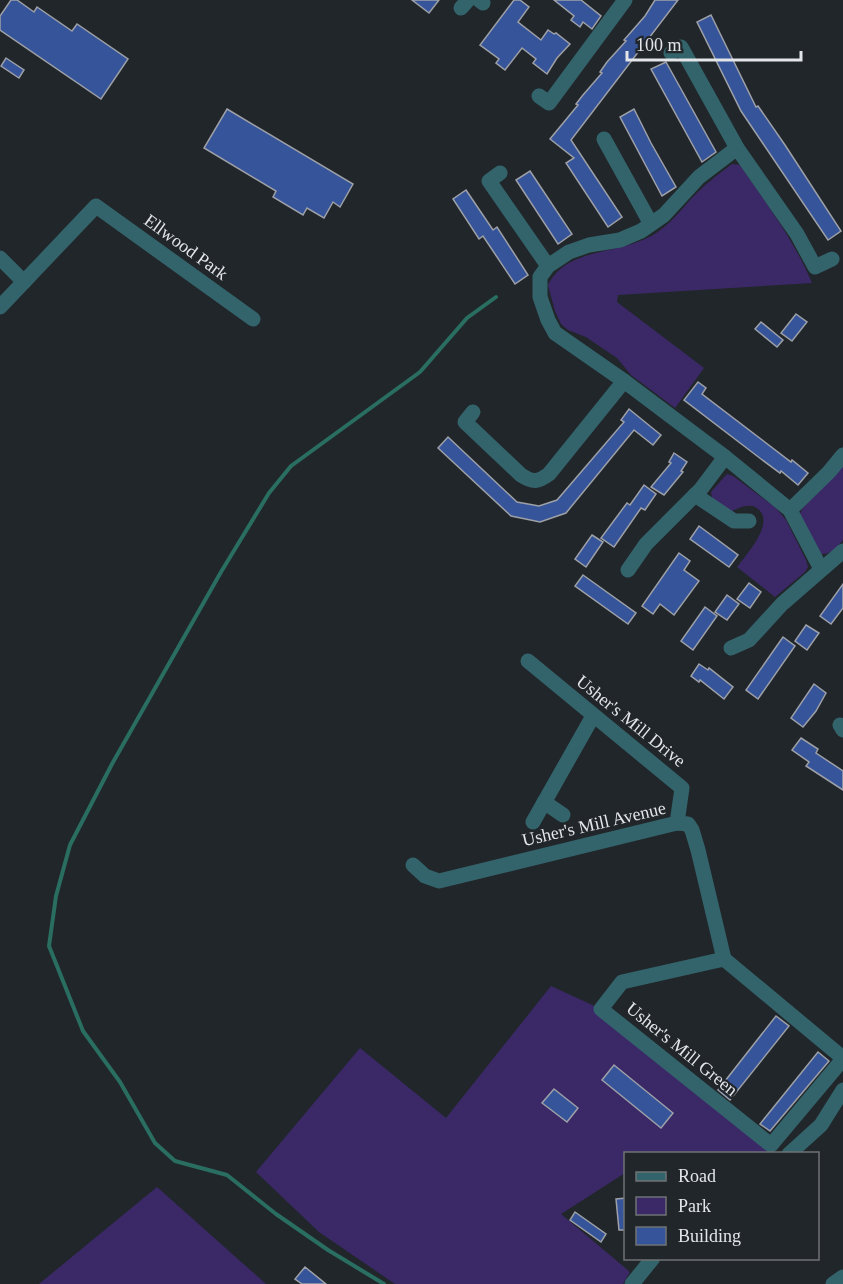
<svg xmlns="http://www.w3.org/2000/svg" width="843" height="1284" viewBox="0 0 843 1284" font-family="'Times New Roman',serif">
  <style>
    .green { fill: #3b2967 }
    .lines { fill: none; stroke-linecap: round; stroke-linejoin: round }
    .stream { stroke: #296e61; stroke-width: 4 }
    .building { fill: #36549a; stroke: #9da0a7; stroke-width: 1.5 }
    .minor { stroke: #33646b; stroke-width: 15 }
    .labels { text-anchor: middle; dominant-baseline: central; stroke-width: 4.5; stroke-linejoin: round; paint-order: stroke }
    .street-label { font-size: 18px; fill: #e3e6e9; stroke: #21262a }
  </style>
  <rect width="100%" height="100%" fill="#21262a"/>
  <g class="green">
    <path d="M 732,164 L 740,165 C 766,203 794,240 812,283 L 618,295 L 617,302 L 704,368 L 675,408 L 631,375 L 617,358 L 586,337 L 568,330 L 561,324 L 555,311 L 548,285 C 566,249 614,254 645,239 C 664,231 677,215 690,200 C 703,186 717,175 732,164 Z"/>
    <path d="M 843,462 L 843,540 C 837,548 830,555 820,554 L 800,514 L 802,509 Z"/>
    <path d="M 727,474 L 733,476 L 776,508 L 786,520 L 806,560 L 808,567 L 805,572 L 775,597 L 737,567 C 746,555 773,525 760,511 C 757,507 752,505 747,506 C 742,506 735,510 730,512 L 713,502 L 711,492 Z"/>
    <polygon points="551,986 601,1009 771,1145 769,1153 626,1154 625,1173 561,1214 630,1272 623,1284 395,1284 319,1232 256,1172 360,1048 446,1118"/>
    <polygon points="157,1187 266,1284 39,1284"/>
  </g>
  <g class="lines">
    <polyline class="stream" points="384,1284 328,1250 276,1214 227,1175 175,1161 155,1143 120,1082 83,1031 49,946 56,896 70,845 112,764 221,572 269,493 291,466 420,372 467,318 496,297"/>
  </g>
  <g class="building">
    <polygon points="11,0 17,0 34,12 37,7 72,31 77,24 128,59 101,99 0,30 0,16"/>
    <polygon points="412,0 439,0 429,13"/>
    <polygon points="514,0 520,0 529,7 518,22 541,40 548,30 554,34 556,33 570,44 557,58 547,74 533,63 536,59 522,48 505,70 496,63 499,59 480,45"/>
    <polygon points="554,0 581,0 601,16 592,29 583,22 580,27 571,20 574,16"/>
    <polygon points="655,0 678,0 571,140 622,217 608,227 566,163 574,158 550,139 578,105 576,104 583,95 602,73 600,72 607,62 626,41 624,40 645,16"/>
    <polygon points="711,15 756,107 758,106 785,145 841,231 828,240 741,111 697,22"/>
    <polygon points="6,58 24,70 19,78 1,66"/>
    <polygon points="666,62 716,152 702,162 651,69"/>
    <polygon points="227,109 353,184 340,207 333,202 324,218 307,208 303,215 273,197 276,191 204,148"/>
    <polygon points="634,109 651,143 676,187 662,196 620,117"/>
    <polygon points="530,171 572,234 558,244 516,180"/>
    <polygon points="466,190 493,230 497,227 528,275 515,284 483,236 479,239 453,199"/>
    <polygon points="796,314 807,322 792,341 781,333"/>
    <polygon points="761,322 783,340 777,347 755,329"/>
    <polygon points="698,382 706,388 702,394 791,462 792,460 808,473 798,485 781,471 780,473 761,459 684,400"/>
    <polygon points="629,409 661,435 653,445 634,430 566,513 540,522 511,516 438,448 448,437 517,502 539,506 557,500 624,422 621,420"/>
    <polygon points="674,453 687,462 681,471 683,472 664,495 651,487 671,463 669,462"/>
    <polygon points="644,485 656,494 645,510 641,508 614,547 601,538 627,503 630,505"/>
    <polygon points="699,526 738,555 729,567 690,539"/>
    <polygon points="592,535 603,542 586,567 575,559"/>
    <polygon points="679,553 690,561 684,570 699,581 674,615 660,604 653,614 642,606"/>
    <polygon points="583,575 636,613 628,624 575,586"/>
    <polygon points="749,583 761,592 750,608 737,599"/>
    <polygon points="843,584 843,608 831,624 820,616"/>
    <polygon points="727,595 739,604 727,620 715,612"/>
    <polygon points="705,607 717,616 693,650 681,641"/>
    <polygon points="806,625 819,633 807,650 795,641"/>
    <polygon points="783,637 795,646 758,699 746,690"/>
    <polygon points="699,664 708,670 709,668 733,687 724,699 700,680 699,682 691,676"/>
    <polygon points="814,684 826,693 816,711 803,727 791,718"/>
    <polygon points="801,738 818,749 816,753 843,771 843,790 806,766 809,762 792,750"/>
    <polygon points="776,1016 789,1026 730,1100 718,1090"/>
    <polygon points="818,1052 829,1061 770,1131 760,1124"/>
    <polygon points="614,1065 673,1113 661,1128 602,1080"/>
    <polygon points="554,1089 578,1108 567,1122 542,1103"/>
    <polygon points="626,1198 626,1230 619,1230 616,1199"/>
    <polygon points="575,1212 606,1234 601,1242 570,1220"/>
    <polygon points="305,1267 326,1284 302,1284 295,1279"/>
  </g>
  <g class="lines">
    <g class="minor">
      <polyline points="479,0 483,3"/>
      <polyline points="461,8 468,0"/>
      <polyline points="671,53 681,47 737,148 797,234 815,267 832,259"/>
      <polyline points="539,96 549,103 625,0"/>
      <polyline points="604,139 651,224"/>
      <polyline points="737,148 699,177 664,215 641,231 620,240 589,245 569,252 548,266 540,277 540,297 548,320 555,333 624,381 725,457 790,510 821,569"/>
      <polyline points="500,173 489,181 548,266"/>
      <polyline points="0,258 24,282"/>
      <polyline points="0,307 96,206 253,319"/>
      <path d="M 473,412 L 465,422 L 521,475 C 533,483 538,482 549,474 L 624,381"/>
      <polyline points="695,495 734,521 749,521"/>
      <polyline points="790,510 829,472 843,455"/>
      <polyline points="628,570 646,544 701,489 725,457"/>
      <polyline points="731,648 749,640 782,604 843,551"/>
      <polyline points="528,661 682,788 677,823"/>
      <polyline points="840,725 843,730"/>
      <polyline points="544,802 563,815"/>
      <polyline points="533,822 593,716"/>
      <polyline points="413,865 425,876 439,881 677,823 688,824 692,830 698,850 724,959"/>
      <polyline points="843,1058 724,959 622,982 601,1009 771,1145 843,1059"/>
      <polyline points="789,1154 821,1125 843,1090"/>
      <polyline points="632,1284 653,1258"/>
      <polyline points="833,1284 843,1277"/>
    </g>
  </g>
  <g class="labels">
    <g class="street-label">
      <text transform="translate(186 247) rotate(36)">Ellwood Park</text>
      <text transform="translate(631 721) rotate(39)">Usher's Mill Drive</text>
      <text transform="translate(594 824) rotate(-13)">Usher's Mill Avenue</text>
      <text transform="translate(682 1049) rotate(39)">Usher's Mill Green</text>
    </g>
  </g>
  <rect x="624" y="1152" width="195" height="108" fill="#21262a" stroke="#6f7376" stroke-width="1.5"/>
  <rect x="636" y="1172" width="30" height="9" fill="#33646b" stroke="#6f7376" stroke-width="1.5"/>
  <text x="678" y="1182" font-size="18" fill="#e3e6e9">Road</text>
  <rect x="636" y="1197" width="30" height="18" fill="#3b2967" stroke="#6f7376" stroke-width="1.5"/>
  <text x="678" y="1212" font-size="18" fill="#e3e6e9">Park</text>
  <rect x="636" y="1227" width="30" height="18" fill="#36549a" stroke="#6f7376" stroke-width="1.5"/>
  <text x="678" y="1242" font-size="18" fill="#e3e6e9">Building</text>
  <path d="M627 51v9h174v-9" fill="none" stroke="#e3e6e9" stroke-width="3"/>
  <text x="636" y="51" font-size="18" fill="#e3e6e9" stroke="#21262a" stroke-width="4.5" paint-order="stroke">100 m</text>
</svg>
